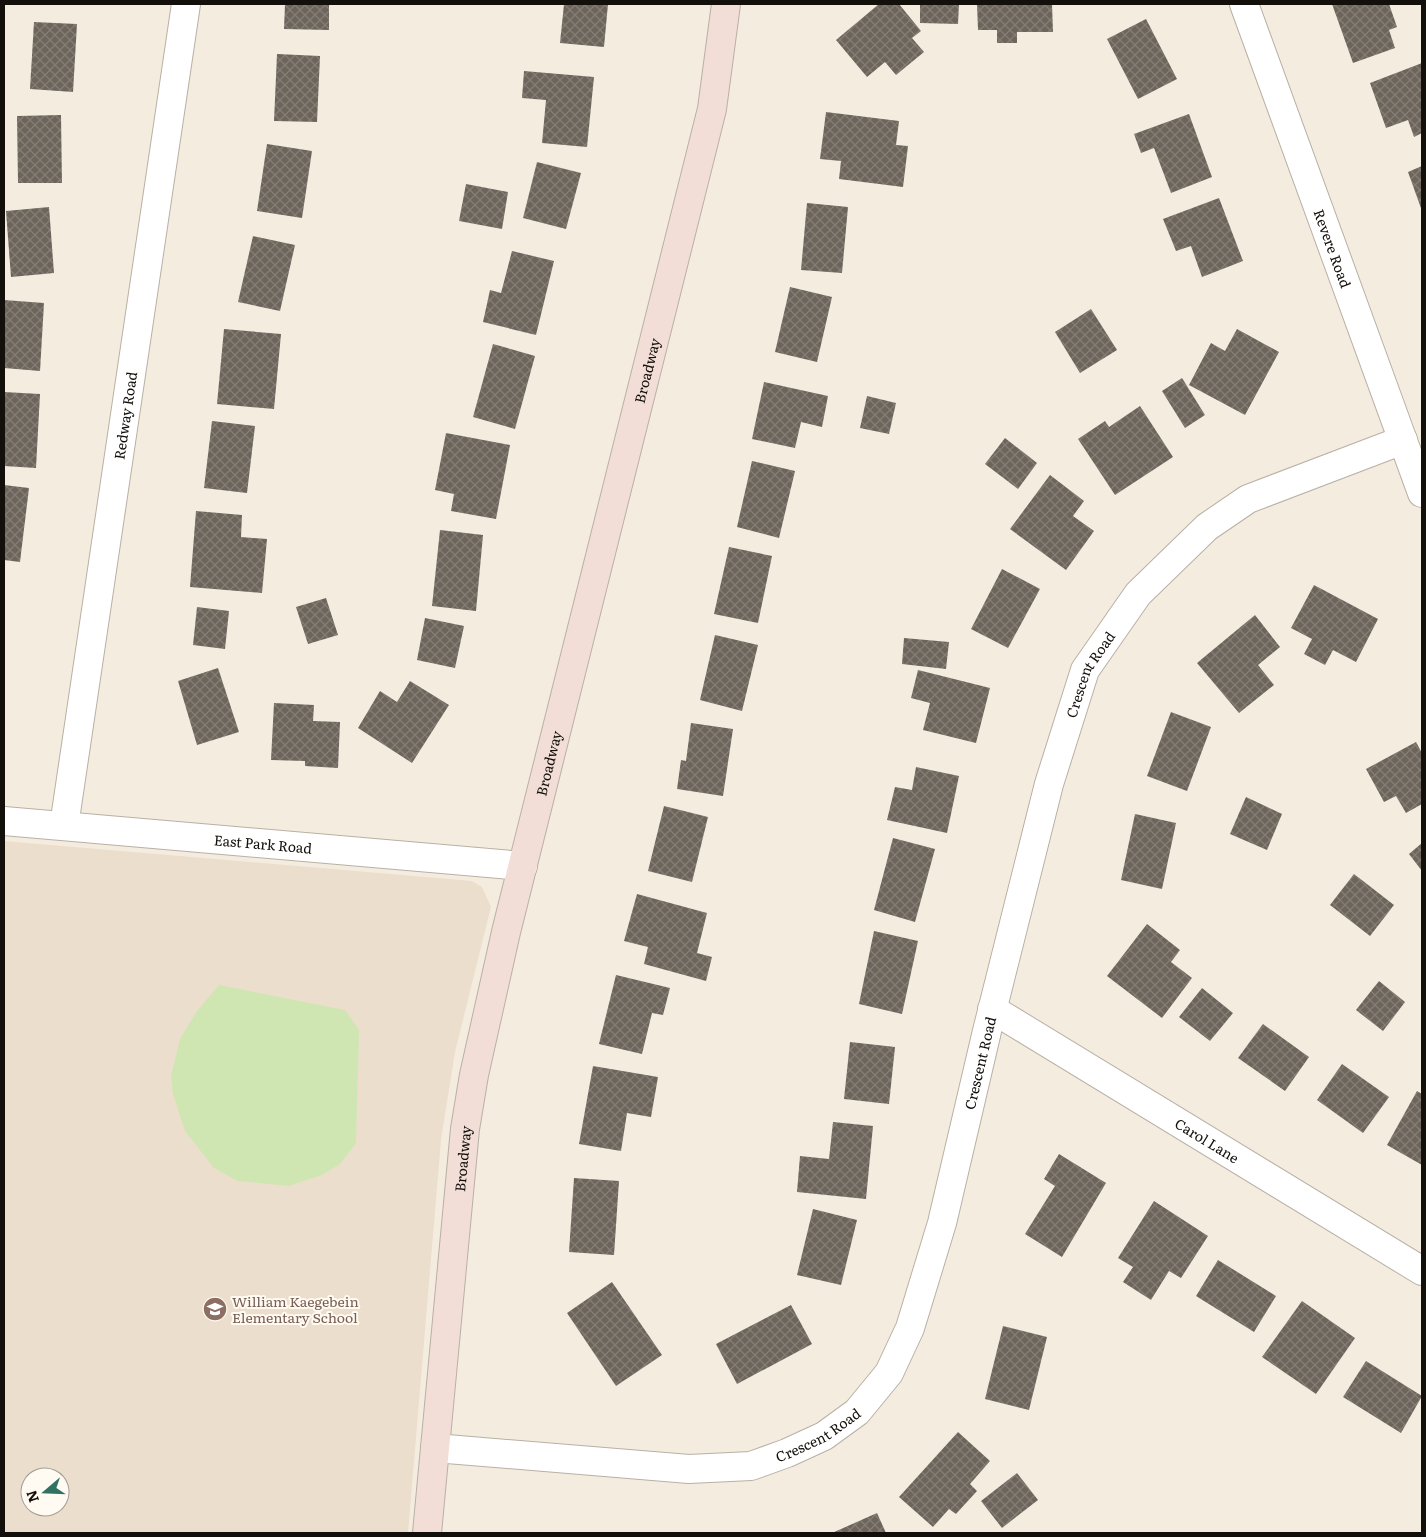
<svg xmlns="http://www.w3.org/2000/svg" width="1426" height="1537" viewBox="0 0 1426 1537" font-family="Literata,serif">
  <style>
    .built { fill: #ecdecc; fill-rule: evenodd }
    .garden { fill: #cfe6b2 }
    .building { fill: url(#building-cross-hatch) }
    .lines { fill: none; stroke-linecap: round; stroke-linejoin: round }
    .street-casing { stroke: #b9b0a5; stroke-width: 30 }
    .secondary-casing { stroke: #b9b0a5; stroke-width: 30 }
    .street { stroke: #fff; stroke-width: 28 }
    .secondary { stroke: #f2ded7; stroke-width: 28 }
    .labels { text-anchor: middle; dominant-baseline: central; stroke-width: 4; stroke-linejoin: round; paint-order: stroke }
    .street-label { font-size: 14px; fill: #13100c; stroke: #fffaf2 }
    .education-label { font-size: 14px; fill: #785e54; stroke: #fffaf2; text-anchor: start }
  </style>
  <defs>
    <pattern id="building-cross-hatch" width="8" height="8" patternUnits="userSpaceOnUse" patternTransform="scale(1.25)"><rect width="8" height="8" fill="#6d655b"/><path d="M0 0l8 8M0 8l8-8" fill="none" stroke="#847e76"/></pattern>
  </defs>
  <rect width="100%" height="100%" fill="#f5ece0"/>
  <path class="built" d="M 4,841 L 472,881 L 482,887 L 491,907 L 455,1052 L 441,1140 L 408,1533 L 4,1533 ZM 30,1477 L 60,1477 L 60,1507 L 30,1507 Z"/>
  <polygon class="garden" points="219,985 345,1010 359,1030 356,1143 340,1164 322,1175 289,1186 238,1181 214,1168 185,1131 173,1094 171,1076 180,1039 197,1011"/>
  <g class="building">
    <polygon points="285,4 329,4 329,30 284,29"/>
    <polygon points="564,4 608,4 604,47 560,43"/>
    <polygon points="879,4 899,4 921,31 912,38 924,52 896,75 885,62 867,77 836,40"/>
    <polygon points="920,4 959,4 958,24 920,23"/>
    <polygon points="977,4 1052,4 1053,32 1017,32 1017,43 997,43 997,30 978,30"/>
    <polygon points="1332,4 1389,4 1397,27 1389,30 1395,48 1353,63"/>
    <polygon points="1146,19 1177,79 1138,99 1107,39"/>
    <polygon points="34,22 77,24 73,92 30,89"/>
    <polygon points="277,54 320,56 317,122 274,121"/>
    <polygon points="1422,63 1422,133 1414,137 1408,120 1386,128 1370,83"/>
    <polygon points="524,71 594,77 587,147 542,143 546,100 522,98"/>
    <polygon points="826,112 899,121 896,145 908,146 903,187 839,179 841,161 820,159"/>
    <polygon points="1189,114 1212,177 1171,193 1154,148 1141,153 1134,134"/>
    <polygon points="61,115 62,183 18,183 17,116"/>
    <polygon points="267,144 312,151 302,218 257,211"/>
    <polygon points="537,162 581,173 566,229 523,218"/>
    <polygon points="1422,166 1422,211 1408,172"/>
    <polygon points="466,184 508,192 502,229 459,221"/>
    <polygon points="1219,198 1243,261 1202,277 1191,246 1176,251 1163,219"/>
    <polygon points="807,203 848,207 842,273 801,270"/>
    <polygon points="49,207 54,273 11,277 6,211"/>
    <polygon points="253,236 295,245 280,311 238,302"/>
    <polygon points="512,251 554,261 536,335 483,322 490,290 501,293"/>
    <polygon points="790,287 832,297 817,362 775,352"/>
    <polygon points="4,300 44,303 40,371 4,368"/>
    <polygon points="1091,309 1117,350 1080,373 1055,332"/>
    <polygon points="224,329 281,334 274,409 217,404"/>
    <polygon points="1237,329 1279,352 1245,415 1189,385 1211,343 1225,351"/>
    <polygon points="493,344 535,356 515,429 473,417"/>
    <polygon points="1182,378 1205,415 1185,428 1162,391"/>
    <polygon points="764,382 828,396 822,427 801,422 795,448 752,439"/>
    <polygon points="4,392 40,394 36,468 4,466"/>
    <polygon points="867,396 896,403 889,434 860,428"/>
    <polygon points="1140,406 1173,457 1115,495 1078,439 1105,421 1109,427"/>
    <polygon points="212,421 255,426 247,493 204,488"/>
    <polygon points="446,433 510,445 496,519 451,511 454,494 435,490"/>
    <polygon points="1005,438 1037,463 1018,489 985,464"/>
    <polygon points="752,461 795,471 779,538 737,527"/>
    <polygon points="1050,475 1084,501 1073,516 1094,531 1066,570 1010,529"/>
    <polygon points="4,485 29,488 20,562 4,560"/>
    <polygon points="196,511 242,515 241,537 267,539 262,593 190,587"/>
    <polygon points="440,530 483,535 476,611 432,606"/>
    <polygon points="729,547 772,556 758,623 714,614"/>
    <polygon points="1002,569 1040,589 1008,648 971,629"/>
    <polygon points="1314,585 1378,619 1356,662 1333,650 1325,665 1304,654 1312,639 1291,628"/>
    <polygon points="326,598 338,635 308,644 296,607"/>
    <polygon points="197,607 229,611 225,649 193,645"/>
    <polygon points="1255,615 1280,647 1258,665 1274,685 1239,713 1197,663"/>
    <polygon points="425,618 464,626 455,668 417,660"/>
    <polygon points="715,635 758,645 742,711 700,700"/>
    <polygon points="904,638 949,642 946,669 902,664"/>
    <polygon points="218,668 239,732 197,745 178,681"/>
    <polygon points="918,670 990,688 976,743 923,730 930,703 911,698"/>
    <polygon points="410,681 449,705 412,763 358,728 380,691 397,702"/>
    <polygon points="274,703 314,705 313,721 340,722 338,768 305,766 305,761 271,760"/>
    <polygon points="1171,712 1211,727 1187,791 1147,776"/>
    <polygon points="691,723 733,729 723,796 677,789 681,760 686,761"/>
    <polygon points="1416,742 1422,753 1422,804 1406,813 1396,796 1384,802 1366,769"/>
    <polygon points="916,767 959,776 947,833 887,820 895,787 912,790"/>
    <polygon points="1246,797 1282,814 1267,850 1230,834"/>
    <polygon points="664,806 708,817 692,882 648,871"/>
    <polygon points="1135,814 1176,823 1162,889 1121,880"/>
    <polygon points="893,838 935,849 915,922 874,910"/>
    <polygon points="1422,843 1422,871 1409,854"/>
    <polygon points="1354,874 1394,905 1370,936 1330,905"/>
    <polygon points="637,894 707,913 697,953 712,957 706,981 644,964 648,947 624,941"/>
    <polygon points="1147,924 1180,950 1171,962 1192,978 1162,1018 1107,976"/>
    <polygon points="874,931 918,941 902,1014 859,1004"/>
    <polygon points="616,975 670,988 663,1015 652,1013 642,1054 599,1044"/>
    <polygon points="1379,981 1405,1002 1383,1031 1356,1010"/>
    <polygon points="1202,988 1233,1013 1210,1041 1179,1017"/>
    <polygon points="1263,1024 1309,1057 1285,1091 1238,1058"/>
    <polygon points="850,1042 895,1047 889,1104 844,1099"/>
    <polygon points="1342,1064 1389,1097 1363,1133 1317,1100"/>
    <polygon points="593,1066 658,1077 651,1117 627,1113 621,1151 579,1144"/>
    <polygon points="1417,1091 1422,1094 1422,1165 1387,1145"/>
    <polygon points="833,1122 873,1126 866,1199 797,1192 800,1156 829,1159"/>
    <polygon points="1059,1154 1106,1183 1062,1257 1025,1234 1055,1186 1044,1179"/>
    <polygon points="574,1178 619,1181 614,1255 569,1252"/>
    <polygon points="1154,1201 1208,1236 1181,1278 1169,1271 1151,1300 1123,1282 1133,1267 1118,1258"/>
    <polygon points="813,1209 857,1220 841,1285 797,1275"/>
    <polygon points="1218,1260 1276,1296 1254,1332 1196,1296"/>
    <polygon points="612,1282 662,1355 616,1386 567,1313"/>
    <polygon points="1302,1301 1355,1338 1316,1394 1262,1357"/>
    <polygon points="791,1305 812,1344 737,1384 716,1344"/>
    <polygon points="1003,1326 1047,1337 1029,1410 985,1399"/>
    <polygon points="1366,1361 1422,1396 1401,1433 1343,1397"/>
    <polygon points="958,1432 990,1461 970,1484 977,1491 956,1514 949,1509 933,1527 899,1497"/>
    <polygon points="1017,1473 1038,1500 1002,1528 981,1501"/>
    <polygon points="877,1513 886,1533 832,1533"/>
  </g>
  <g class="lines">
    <g class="street-casing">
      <g id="street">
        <path id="s1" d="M 1244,4 L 1422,493"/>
        <path id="s2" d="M 4,821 L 523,866"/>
        <path id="s3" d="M 64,826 L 186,4"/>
        <path id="s4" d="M 992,1009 L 1422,1271"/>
        <path id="s5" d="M 435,1448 L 689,1469 L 751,1466 L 787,1453 L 824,1436 L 857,1412 L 889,1373 L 910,1328 L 942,1223 L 987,1031 L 1049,784 L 1085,670 L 1138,594 L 1207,527 L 1248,499 L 1403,440"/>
      </g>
    </g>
    <g class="secondary-casing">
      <g id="secondary">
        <path id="s6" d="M 427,1533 L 465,1129 L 474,1075 L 506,932 L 712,109 L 726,4"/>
      </g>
    </g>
    <use href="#street" class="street"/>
    <use href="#secondary" class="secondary"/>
  </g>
  <defs>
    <g id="school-disc" transform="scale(1.25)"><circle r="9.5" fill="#8d6e63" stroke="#fffaf2"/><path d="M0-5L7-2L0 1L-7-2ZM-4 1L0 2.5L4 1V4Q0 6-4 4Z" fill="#fff"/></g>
  </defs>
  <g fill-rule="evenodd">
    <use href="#school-disc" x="215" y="1309"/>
  </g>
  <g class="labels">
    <g class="street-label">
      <text stroke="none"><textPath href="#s1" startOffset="260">Revere Road</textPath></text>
      <text stroke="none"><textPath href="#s6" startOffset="1186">Broadway</textPath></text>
      <text stroke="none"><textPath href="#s3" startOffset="415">Redway Road</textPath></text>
      <text stroke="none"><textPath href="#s5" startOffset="1216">Crescent Road</textPath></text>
      <text stroke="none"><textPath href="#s6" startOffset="781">Broadway</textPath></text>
      <text stroke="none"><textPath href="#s2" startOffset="260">East Park Road</textPath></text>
      <text stroke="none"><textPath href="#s5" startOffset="811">Crescent Road</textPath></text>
      <text stroke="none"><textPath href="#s4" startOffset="252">Carol Lane</textPath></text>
      <text stroke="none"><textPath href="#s6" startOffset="376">Broadway</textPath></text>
      <text stroke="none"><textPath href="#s5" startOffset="391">Crescent Road</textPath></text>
    </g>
    <g class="education-label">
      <text x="232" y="1301">William Kaegebein<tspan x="232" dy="16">Elementary School</tspan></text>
    </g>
  </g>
  <rect width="1426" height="1537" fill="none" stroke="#13100c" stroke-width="10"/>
  <g transform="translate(45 1492) rotate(251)"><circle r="24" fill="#fffaf2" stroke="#a19c96"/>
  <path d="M0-4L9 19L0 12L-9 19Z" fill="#307262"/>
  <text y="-8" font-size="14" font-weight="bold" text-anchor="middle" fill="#13100c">N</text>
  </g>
</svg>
